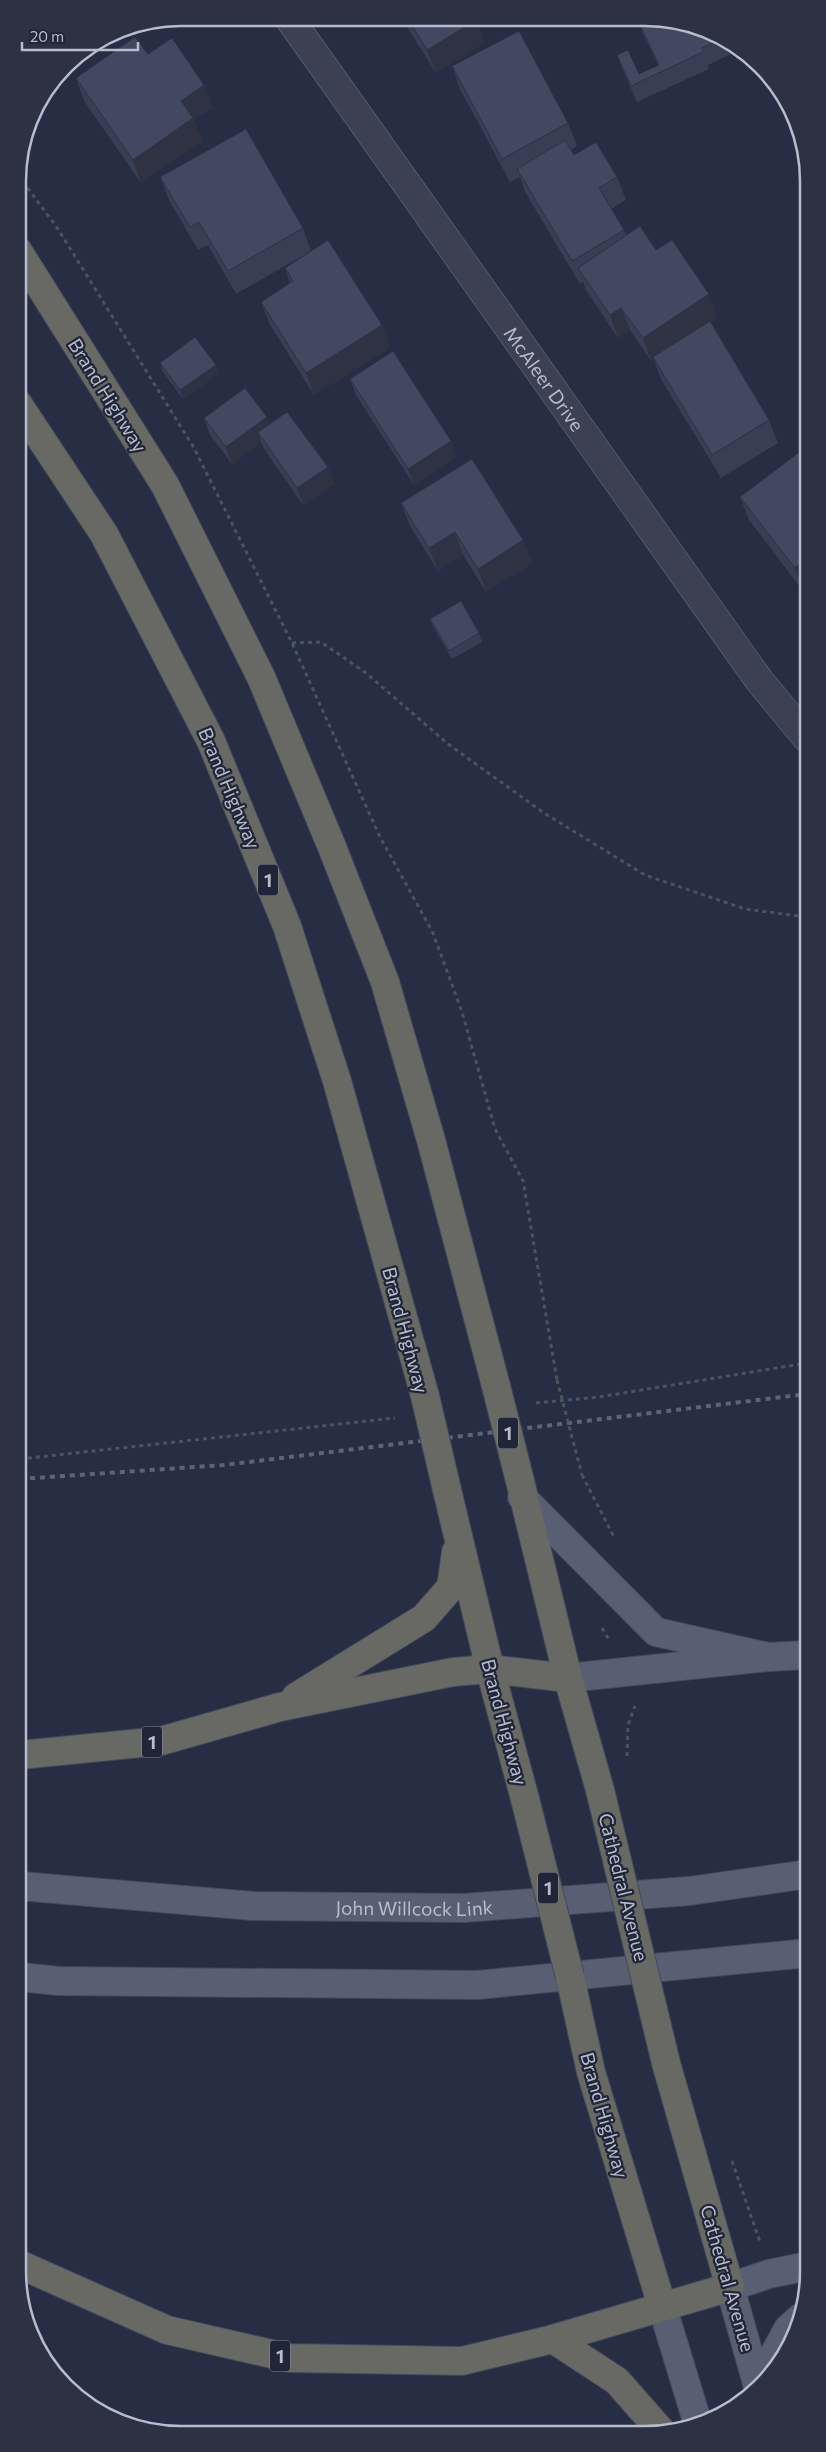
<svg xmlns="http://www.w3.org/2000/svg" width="826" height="2452" viewBox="0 0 826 2452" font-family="Commissioner,sans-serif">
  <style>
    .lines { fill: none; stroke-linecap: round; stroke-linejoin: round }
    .minor-casing { stroke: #54586a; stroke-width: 30 }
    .primary-casing { stroke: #45495c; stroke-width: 30 }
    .trunk-casing { stroke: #43485a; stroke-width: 30 }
    .path { stroke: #44575d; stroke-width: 3; stroke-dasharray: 4 4; stroke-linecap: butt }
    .minor { stroke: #3b4052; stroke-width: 28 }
    .primary { stroke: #595f72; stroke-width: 28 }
    .trunk { stroke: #686865; stroke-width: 28 }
    .rail { stroke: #5d6479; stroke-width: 4; stroke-dasharray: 5 5; stroke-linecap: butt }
    .trunk-bridge-casing { stroke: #43485a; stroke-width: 30; stroke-linecap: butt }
    .path-bridge { stroke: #44575d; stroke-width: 3; stroke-dasharray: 4 4; stroke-linecap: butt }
    .trunk-bridge { stroke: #686865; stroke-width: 28 }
    .wall { fill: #383e53 }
    .shaded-wall { fill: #2e3243 }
    .building { fill: #414860; stroke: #2e3243 }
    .labels { text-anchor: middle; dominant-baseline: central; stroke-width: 4.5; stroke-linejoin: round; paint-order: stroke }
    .shield { fill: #202538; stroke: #8b8fa0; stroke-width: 1 }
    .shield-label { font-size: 18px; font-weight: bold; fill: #b9bccc }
    .street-label { font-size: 19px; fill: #b9bccc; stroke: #202538 }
    .rim { fill: none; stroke: #b9bccc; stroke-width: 2.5 }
  </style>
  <rect width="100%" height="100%" fill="#272d43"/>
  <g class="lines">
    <g class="minor-casing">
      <g id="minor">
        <path id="s1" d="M 289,18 L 759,680 L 806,737"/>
      </g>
    </g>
    <g class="primary-casing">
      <g id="primary">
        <polyline points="522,1497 656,1632 768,1657"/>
        <polyline points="568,1678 768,1657 807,1655"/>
        <path id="s2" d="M 20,1886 L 253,1906 L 464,1908 L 689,1891 L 808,1874"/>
        <polyline points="20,1977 59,1981 477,1985 808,1953"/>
        <polyline points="662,2306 698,2424"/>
        <polyline points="758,2384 788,2329 800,2318"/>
        <polyline points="758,2387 730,2287 769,2274 808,2266"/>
      </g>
    </g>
    <g class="trunk-casing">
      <g id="trunk">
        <polyline points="18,251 165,485 261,677 332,847 385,982 431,1140 496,1386"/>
        <polyline points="18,404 104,534 211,741 287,926 337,1081 425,1396"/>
        <polyline points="520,1481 568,1678 600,1790"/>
        <polyline points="447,1490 490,1669 525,1799"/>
        <polyline points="296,1697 424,1618 451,1587 456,1552"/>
        <polyline points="20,1755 161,1741 280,1707 453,1672 490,1669 568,1678"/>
        <polyline points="570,1977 591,2072 662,2306"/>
        <polyline points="21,2265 167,2330 289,2358 462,2361 553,2339 730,2287 666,2063"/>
        <polyline points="553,2339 617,2381 661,2431"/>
      </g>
    </g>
    <g class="path">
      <polyline points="18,175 58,229 194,448 292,643 380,837 433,933 462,1012 495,1129 523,1181 557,1380"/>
      <polyline points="292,643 321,642 366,673 448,744 544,813 645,875 745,909 806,917"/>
      <polyline points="536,1403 599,1397 807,1363"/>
      <polyline points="20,1459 395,1418"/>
      <polyline points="582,1475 615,1539"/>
      <polyline points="602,1628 609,1640"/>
      <polyline points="627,1756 628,1725 635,1706"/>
      <polyline points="732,2161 760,2242"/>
    </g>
    <use href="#minor" class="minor"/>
    <use href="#primary" class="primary"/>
    <use href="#trunk" class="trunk"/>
    <polyline class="rail" points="20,1479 224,1465 807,1394"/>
    <g class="trunk-bridge-casing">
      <g id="trunk-bridge">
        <polyline points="496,1386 520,1481"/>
        <polyline points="425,1396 447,1490"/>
        <polyline points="600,1790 666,2063"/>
        <polyline points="525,1799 570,1977"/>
      </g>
    </g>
    <polyline class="path-bridge" points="557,1380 582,1475"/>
    <use href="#trunk-bridge" class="trunk-bridge"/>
  </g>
  <g class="wall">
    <polygon points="402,19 476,19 484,43 436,73"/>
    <polygon points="638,20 677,21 727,39 735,46 737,51 708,65 709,69 637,102 623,71 617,55 639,74 658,65 643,34"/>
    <polygon points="148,54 204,85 213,108 194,120 202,141 141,183 84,101 76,78"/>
    <polygon points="452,66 568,123 577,146 571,150 574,155 617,177 626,200 611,209 624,230 626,235 656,250 717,317 710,322 769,420 778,443 721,478 661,379 654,360 651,361 630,330 618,338 586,290 583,282 580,284 525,192 520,177 510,182 460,89"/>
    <polygon points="160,177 303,228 311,251 382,325 390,348 314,395 270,325 261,302 290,283 285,268 304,255 236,294 208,245 198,250 169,200"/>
    <polygon points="160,363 219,373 183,399 163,372"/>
    <polygon points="350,379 451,441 457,457 414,485 356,395"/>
    <polygon points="204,418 269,424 328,467 334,484 303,505 264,449 261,442 232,464 210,435"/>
    <polygon points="806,447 803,591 749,520 740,497"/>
    <polygon points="401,503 523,540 532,563 486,592 463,555 438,571 410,526"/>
    <polygon points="430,619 479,633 482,642 452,659 433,627"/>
  </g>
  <g class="shaded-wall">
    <polygon points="476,20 484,43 436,73 427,50"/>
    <polygon points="204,85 213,108 194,120 202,141 141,183 133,160 181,101"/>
    <polygon points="709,294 717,317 654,359 653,357 654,360 651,361 643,338"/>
    <polygon points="621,308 630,330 618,338 610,315"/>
    <polygon points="382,325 390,348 314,395 306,373"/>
    <polygon points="216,365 219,373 183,399 180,390"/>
    <polygon points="267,417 273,434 258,432 261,442 232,464 226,447"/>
    <polygon points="451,441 457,457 414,485 408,469"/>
    <polygon points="328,467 334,484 303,505 297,488"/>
    <polygon points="455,532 463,555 438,571 429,548"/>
    <polygon points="523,540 532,563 486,592 478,569"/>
    <polygon points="806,560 806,589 803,591 795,568"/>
  </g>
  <g class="building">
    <polygon points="408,19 476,19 476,20 427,50"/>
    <polygon points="638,20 677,21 724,38 702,48 703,52 631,86 617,55 628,50 639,74 659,65"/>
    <polygon points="519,31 568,123 502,159 452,66"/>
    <polygon points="135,37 148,54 172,38 204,85 181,101 193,118 133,160 76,78"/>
    <polygon points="246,129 303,228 228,271 199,222 190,227 160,177"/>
    <polygon points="565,140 574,155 596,142 617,177 599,188 624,230 572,261 517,169"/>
    <polygon points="640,226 656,250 672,240 709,294 643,338 621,308 610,315 578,268"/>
    <polygon points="328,240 382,325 306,373 261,302 293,281 285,268"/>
    <polygon points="710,321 769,420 712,455 653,357"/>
    <polygon points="195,337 216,365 180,390 160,363"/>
    <polygon points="393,351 451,441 408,469 350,379"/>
    <polygon points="245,388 267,417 226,447 204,418"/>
    <polygon points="287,412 328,467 297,488 258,432"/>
    <polygon points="806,447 806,560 795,568 740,497"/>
    <polygon points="472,459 523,540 478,569 455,532 429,548 401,503"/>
    <polygon points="461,601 479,633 449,651 430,619"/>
  </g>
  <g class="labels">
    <g class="shield">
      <rect x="258" y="864.5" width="20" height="31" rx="4"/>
      <rect x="498" y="1417.5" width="20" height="31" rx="4"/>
      <rect x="142" y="1726.5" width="20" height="31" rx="4"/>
      <rect x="538" y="1872.5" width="20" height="31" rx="4"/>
      <rect x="270" y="2340.5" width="20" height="31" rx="4"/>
    </g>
    <g class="shield-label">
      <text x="268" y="880">1</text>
      <text x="508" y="1433">1</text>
      <text x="152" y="1742">1</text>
      <text x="548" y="1888">1</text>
      <text x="280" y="2356">1</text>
    </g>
    <g class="street-label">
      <text stroke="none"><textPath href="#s1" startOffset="442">McAleer Drive</textPath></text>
      <text transform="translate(108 395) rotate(58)">Brand Highway</text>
      <text transform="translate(230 788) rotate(67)">Brand Highway</text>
      <text transform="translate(406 1330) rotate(75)">Brand Highway</text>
      <text transform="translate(505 1722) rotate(75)">Brand Highway</text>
      <text transform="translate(624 1887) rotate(76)">Cathedral Avenue</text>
      <text stroke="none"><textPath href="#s2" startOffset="395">John Willcock Link</textPath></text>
      <text transform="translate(605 2115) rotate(74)">Brand Highway</text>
      <text transform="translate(728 2278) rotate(74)">Cathedral Avenue</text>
    </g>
  </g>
  <path d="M0 0H826V2452H0ZM181 26H645A155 155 0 0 1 800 181V2271A155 155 0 0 1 645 2426H181A155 155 0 0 1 26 2271V181A155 155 0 0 1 181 26Z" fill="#2c3144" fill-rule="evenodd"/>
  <path class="rim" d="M181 26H645A155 155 0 0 1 800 181V2271A155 155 0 0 1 645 2426H181A155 155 0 0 1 26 2271V181A155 155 0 0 1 181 26Z"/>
  <path d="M22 42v8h116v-8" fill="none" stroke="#b9bccc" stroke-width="2.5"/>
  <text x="30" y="42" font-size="15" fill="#b9bccc" stroke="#202538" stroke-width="4" paint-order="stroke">20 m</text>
</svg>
